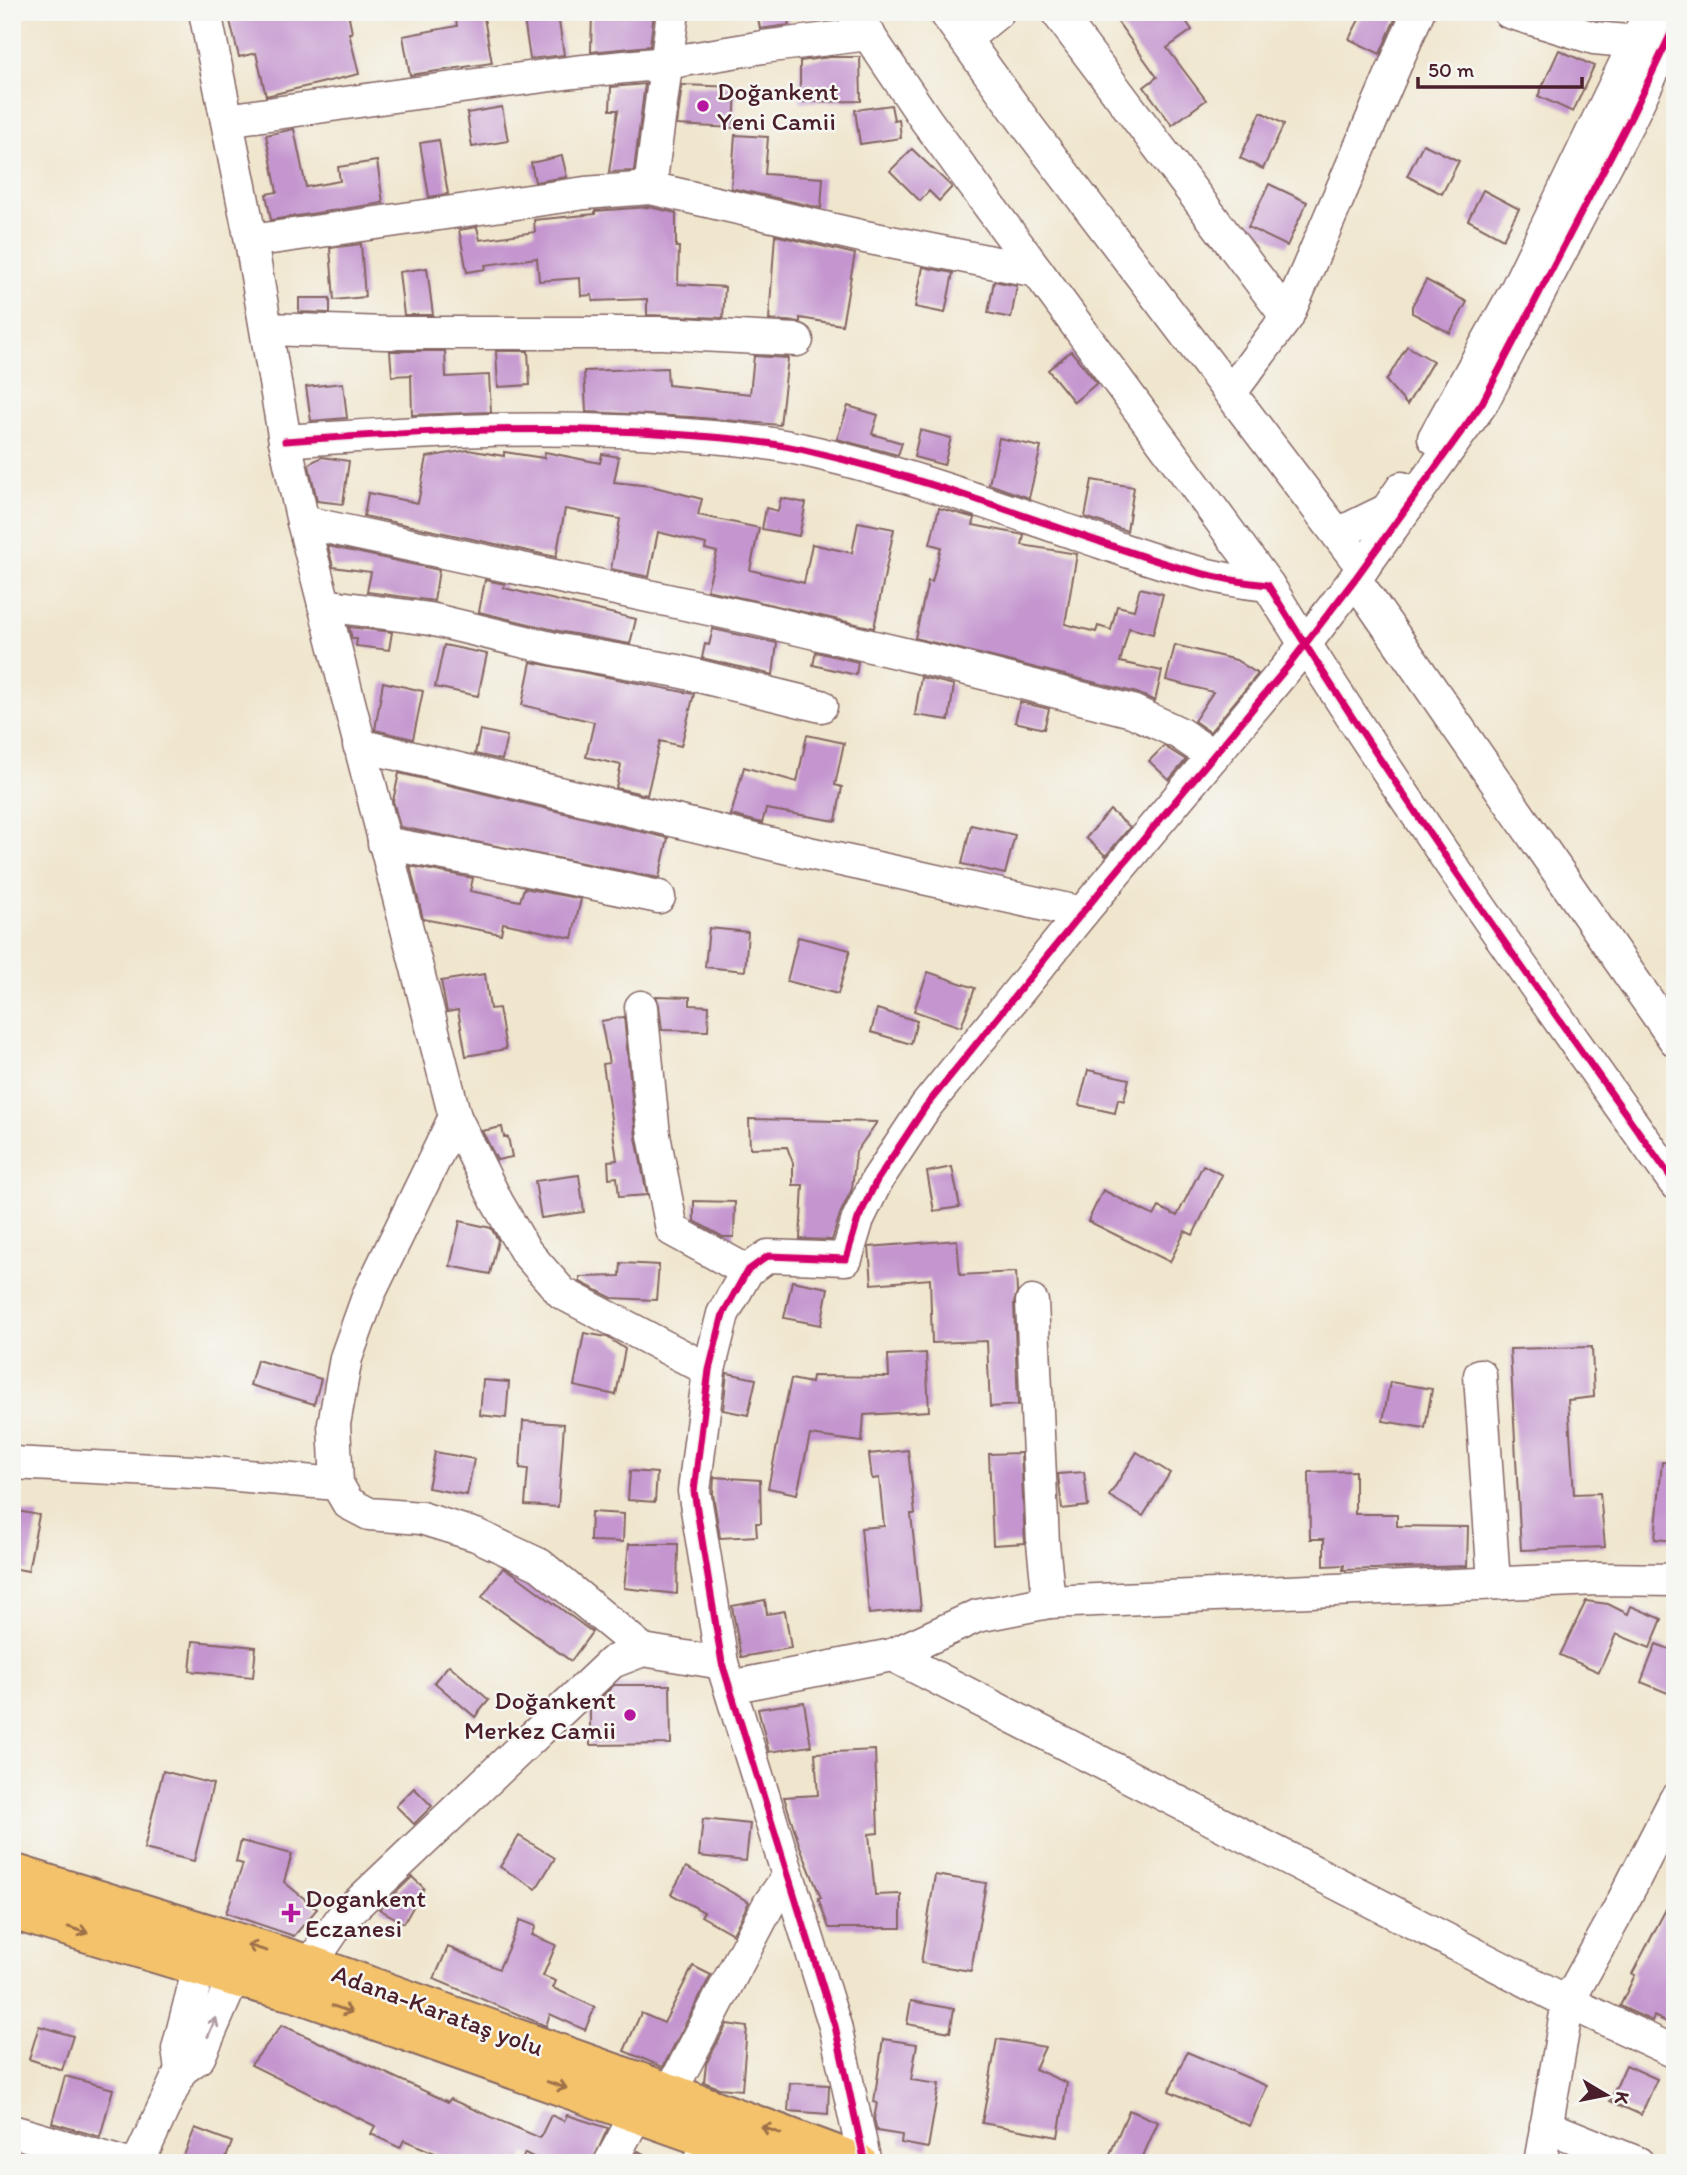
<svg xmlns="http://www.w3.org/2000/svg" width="1687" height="2175" viewBox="0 0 1687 2175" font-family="Itim,sans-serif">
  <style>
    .building { fill: #c495cf }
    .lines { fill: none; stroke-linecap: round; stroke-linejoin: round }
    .minor-casing { stroke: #846564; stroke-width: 35 }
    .major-casing { stroke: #846564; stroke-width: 42 }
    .minor { stroke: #fff; stroke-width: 32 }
    .major { stroke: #f3c26a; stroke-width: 38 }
    .cycleway-casing { stroke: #f6f6f2; stroke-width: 11 }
    .cycleway { stroke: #d6006c; stroke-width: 7 }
    .oneway { stroke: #9e704a }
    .oneway2 { stroke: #ae9aa0 }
    .poi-dot { fill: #b5179e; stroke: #f6f6f2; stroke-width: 2.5 }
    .labels { text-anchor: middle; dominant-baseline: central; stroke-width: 5; stroke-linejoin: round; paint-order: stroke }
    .poi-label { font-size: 26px; fill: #4a1f2b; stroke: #f6f6f2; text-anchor: start }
    .street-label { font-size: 26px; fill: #4a1f2b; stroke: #f6f6f2 }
  </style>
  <rect width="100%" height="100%" fill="#f6f6f2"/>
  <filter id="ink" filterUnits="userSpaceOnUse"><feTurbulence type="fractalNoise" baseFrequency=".0143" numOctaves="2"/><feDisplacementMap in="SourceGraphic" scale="14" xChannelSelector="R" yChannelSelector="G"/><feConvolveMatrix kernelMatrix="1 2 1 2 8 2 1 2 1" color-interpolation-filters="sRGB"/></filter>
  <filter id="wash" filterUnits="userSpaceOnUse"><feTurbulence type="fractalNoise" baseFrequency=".00686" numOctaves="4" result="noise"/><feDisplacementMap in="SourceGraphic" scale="28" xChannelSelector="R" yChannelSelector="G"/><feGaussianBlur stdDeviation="1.57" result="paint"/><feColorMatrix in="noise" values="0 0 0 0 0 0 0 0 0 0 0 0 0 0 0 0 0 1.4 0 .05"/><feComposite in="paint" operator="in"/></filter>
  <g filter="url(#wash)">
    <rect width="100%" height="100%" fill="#f0e6ce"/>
    <g id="blocks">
      <g class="building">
        <polygon points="269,12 348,12 352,33 349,33 359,74 266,96 256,53 239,57 230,21"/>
        <polygon points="455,12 483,12 492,63 410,75 403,36 457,26"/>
        <polygon points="592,12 654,12 650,46 591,52"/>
        <polygon points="757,12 786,12 789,25 760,29"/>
        <polygon points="1128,12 1180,12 1192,30 1167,48 1206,100 1172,125 1144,87 1157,77 1117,21"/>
        <polygon points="1363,12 1398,12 1380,54 1349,39"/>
        <polygon points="558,15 564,55 530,59 524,19"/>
        <polygon points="1559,50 1594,66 1573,112 1538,96"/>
        <polygon points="830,57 860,57 861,101 800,102 800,61"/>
        <polygon points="645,84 634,171 609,172 618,110 610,110 611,87"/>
        <polygon points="682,85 736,87 734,128 677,125"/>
        <polygon points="891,105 894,120 899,119 901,138 860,144 855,110"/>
        <polygon points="502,107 508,141 472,147 467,113"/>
        <polygon points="1261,112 1284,124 1263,169 1240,158"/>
        <polygon points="294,129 306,187 340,181 338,167 377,161 383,203 271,220 266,194 277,192 266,135"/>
        <polygon points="735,135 768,137 765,174 823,178 821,208 731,188"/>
        <polygon points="439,140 448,194 429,197 420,143"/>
        <polygon points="1423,144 1459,161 1442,194 1407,176"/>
        <polygon points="912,149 952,187 939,201 929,191 920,201 890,171"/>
        <polygon points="562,156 567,177 535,182 531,163"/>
        <polygon points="1269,184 1307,202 1287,246 1248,227"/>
        <polygon points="1483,190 1519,209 1503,239 1468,220"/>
        <polygon points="649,207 676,213 676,247 679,247 678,284 725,287 723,318 647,315 647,299 593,301 592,295 581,296 580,278 539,281 537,258 485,265 486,269 467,272 459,230 477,227 480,240 535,232 534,220 595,214 595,211"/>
        <polygon points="775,235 855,254 842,325 800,318 800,322 769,320"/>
        <polygon points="361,244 365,297 334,300 330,248"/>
        <polygon points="923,267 953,273 945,313 915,307"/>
        <polygon points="427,268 433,315 404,315 399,272"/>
        <polygon points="1426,280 1467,302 1450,333 1412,313 1412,306"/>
        <polygon points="994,281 1017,286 1011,318 988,313"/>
        <polygon points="299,298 330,298 330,313 299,312"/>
        <polygon points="1407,346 1433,361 1407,405 1386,381"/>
        <polygon points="390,351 445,351 446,377 489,375 491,412 412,415 411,375 392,376"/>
        <polygon points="496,351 528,351 530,385 498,387"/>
        <polygon points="1071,351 1097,383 1074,402 1048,370"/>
        <polygon points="754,356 788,358 780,425 691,417 586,412 584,371 667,368 668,385 750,394"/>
        <polygon points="343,383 347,418 311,421 306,387"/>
        <polygon points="848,406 878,415 872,434 902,443 898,455 837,439"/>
        <polygon points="920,430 951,438 944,465 914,457"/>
        <polygon points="999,438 1041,447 1029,498 989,484"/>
        <polygon points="468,450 504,456 504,452 544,458 545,452 600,463 602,454 619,457 614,482 651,486 702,499 698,515 759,528 750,570 804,583 812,544 852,553 858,522 894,529 874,628 707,590 717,552 705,549 706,544 658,532 649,577 611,569 620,519 565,509 556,557 364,516 368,493 418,503 427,457"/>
        <polygon points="322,457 349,461 343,504 317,501 309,465 310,463"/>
        <polygon points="1092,480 1134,487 1127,531 1085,517"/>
        <polygon points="781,498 806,503 799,536 762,529 766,508 778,511"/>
        <polygon points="939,508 975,518 973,525 1024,535 1022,545 1077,554 1065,624 1096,632 1098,626 1111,630 1117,606 1134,610 1140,588 1163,594 1153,634 1129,628 1120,662 1162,671 1155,701 1137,693 915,638 928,581 932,582 941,547 930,544"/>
        <polygon points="328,546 439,570 434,601 367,592 371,572 333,567"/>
        <polygon points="485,580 505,584 504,588 636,619 630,644 563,632 479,612"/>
        <polygon points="349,627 392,632 389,650 356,646 357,639 352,639"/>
        <polygon points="713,629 777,643 773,675 702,658 705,644 709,645"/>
        <polygon points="444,645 487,654 478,696 435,687"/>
        <polygon points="1175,645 1236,660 1258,674 1210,732 1194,721 1213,692 1166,680"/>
        <polygon points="816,652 858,662 856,675 813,665"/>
        <polygon points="531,662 694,694 681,746 660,741 647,795 616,788 621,765 586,757 594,722 522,705"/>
        <polygon points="921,677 954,685 949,720 915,715"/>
        <polygon points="383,682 423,691 413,739 375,730"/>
        <polygon points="1020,702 1049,709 1044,729 1015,722"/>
        <polygon points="480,730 507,736 502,760 475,754"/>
        <polygon points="807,735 844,743 835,785 842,787 836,821 766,809 762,823 731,815 744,767 797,782"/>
        <polygon points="1164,746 1186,760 1169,780 1149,761"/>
        <polygon points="399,773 668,838 659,878 400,827 393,801"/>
        <polygon points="1110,810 1130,827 1106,856 1086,838"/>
        <polygon points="971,825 1015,835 1005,874 962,864"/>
        <polygon points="410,866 473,878 470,891 520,901 524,888 581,899 572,938 503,923 501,934 423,919"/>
        <polygon points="709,928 748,932 745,971 705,967"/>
        <polygon points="798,937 850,950 838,994 787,981"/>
        <polygon points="928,972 975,988 961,1027 914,1011"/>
        <polygon points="485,974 490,1009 499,1008 506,1049 466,1056 458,1010 447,1012 441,981"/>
        <polygon points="656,996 690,997 690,1005 709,1006 708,1031 662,1030 659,1005"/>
        <polygon points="877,1009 917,1021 911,1044 871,1032"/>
        <polygon points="624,1017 636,1137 647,1195 619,1197 617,1177 609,1178 608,1161 617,1160 603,1064 609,1063 601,1021"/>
        <polygon points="1088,1070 1129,1079 1124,1101 1118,1099 1115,1113 1079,1105"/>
        <polygon points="749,1119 877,1122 856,1152 852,1189 840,1214 832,1240 800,1239 803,1185 793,1185 793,1163 787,1147 750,1148"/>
        <polygon points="502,1127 504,1137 508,1137 512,1157 497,1160 482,1131"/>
        <polygon points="1203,1165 1222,1175 1193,1235 1185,1231 1170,1262 1088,1221 1103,1190 1154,1216 1159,1207 1177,1216"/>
        <polygon points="952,1167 960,1207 934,1211 927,1172"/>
        <polygon points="579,1175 584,1212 541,1218 535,1181"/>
        <polygon points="694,1201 735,1202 734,1237 723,1237 694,1221"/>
        <polygon points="460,1221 491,1228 498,1240 490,1274 450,1266"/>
        <polygon points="957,1240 960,1275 1016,1272 1017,1292 1014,1303 1018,1405 990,1407 987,1341 932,1343 930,1279 872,1284 869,1247"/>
        <polygon points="621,1263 659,1265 656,1300 612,1298 580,1282 580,1277 620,1276"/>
        <polygon points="792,1281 828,1288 821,1325 784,1318"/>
        <polygon points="584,1333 607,1337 625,1349 616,1395 574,1386"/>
        <polygon points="1592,1347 1594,1397 1568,1400 1574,1494 1600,1493 1605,1547 1521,1550 1510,1349"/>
        <polygon points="926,1353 929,1411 864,1415 862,1442 810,1435 797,1494 768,1488 791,1379 811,1383 812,1376 889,1377 888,1355"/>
        <polygon points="257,1360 321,1379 314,1404 250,1385"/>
        <polygon points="727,1373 756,1379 748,1415 723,1410"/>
        <polygon points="483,1380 509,1382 506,1418 480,1415"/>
        <polygon points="1390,1382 1432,1389 1425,1428 1383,1421"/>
        <polygon points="523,1421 564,1424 558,1507 525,1505 528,1469 520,1468"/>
        <polygon points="908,1450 915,1514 911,1514 921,1609 869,1614 861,1528 884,1526 879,1478 872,1479 869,1454"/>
        <polygon points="435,1452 474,1459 467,1495 428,1488"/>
        <polygon points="1137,1452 1170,1473 1143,1516 1109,1496"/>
        <polygon points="1021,1453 1025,1543 993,1545 989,1454"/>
        <polygon points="1662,1462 1675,1463 1675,1541 1655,1539"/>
        <polygon points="630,1471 657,1473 655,1502 628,1500"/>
        <polygon points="1355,1471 1355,1514 1397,1514 1397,1526 1468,1527 1467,1566 1343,1570 1344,1565 1324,1566 1324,1539 1310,1539 1309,1472"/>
        <polygon points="1084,1472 1088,1506 1062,1509 1058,1474"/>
        <polygon points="714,1477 760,1480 761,1523 756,1523 757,1536 720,1538 713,1494"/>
        <polygon points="12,1510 39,1515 28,1571 12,1568"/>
        <polygon points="591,1512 624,1514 623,1542 590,1541"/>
        <polygon points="629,1544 678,1544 677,1594 624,1588"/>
        <polygon points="503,1568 513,1573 592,1632 571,1661 482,1597"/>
        <polygon points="765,1600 767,1614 785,1611 791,1648 741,1657 732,1606"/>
        <polygon points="1586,1601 1608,1604 1628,1614 1631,1606 1662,1619 1650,1648 1616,1634 1599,1672 1560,1655"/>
        <polygon points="193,1641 256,1647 253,1677 190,1671"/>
        <polygon points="1656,1644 1675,1651 1675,1696 1641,1682"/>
        <polygon points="449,1665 489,1700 475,1717 434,1682"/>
        <polygon points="614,1685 670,1685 671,1744 590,1745 590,1708"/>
        <polygon points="804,1702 811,1746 769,1752 758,1709"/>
        <polygon points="875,1750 878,1833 869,1834 875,1895 901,1894 901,1928 829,1928 818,1898 821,1898 799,1844 784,1797 818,1795 815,1753"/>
        <polygon points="163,1771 213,1784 194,1861 144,1849"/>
        <polygon points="414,1788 432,1806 414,1824 396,1806"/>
        <polygon points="703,1819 750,1824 746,1861 699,1856"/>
        <polygon points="519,1836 555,1858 536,1889 500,1867"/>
        <polygon points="241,1841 292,1854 284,1882 317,1909 294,1936 226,1913 243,1864 236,1862"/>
        <polygon points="686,1867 749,1902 733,1934 701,1916 704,1912 671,1894"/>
        <polygon points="935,1875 986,1883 971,1971 921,1963"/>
        <polygon points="412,1877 424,1888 404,1923 379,1909"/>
        <polygon points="1675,1892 1675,2026 1654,2016 1652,2021 1620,2006 1635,1975 1632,1974"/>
        <polygon points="520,1920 536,1926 532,1935 556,1945 543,1976 556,1981 553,1988 595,2007 585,2030 550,2014 546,2026 434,1979 448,1947 499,1969"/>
        <polygon points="693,1966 711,1975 663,2067 624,2051 641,2013 664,2023"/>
        <polygon points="911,2001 954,2009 950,2032 907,2024"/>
        <polygon points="727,2024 747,2027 742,2090 719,2088 704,2082 706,2064"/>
        <polygon points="282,2025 448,2102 450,2099 540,2138 551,2115 564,2121 567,2115 608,2128 592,2163 545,2163 525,2153 521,2163 439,2163 442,2156 404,2140 400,2148 371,2134 375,2126 251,2065"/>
        <polygon points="39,2026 73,2036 62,2070 29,2059"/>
        <polygon points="883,2039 917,2044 911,2080 939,2084 928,2148 901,2143 902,2135 877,2131 874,2119 877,2103 874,2102"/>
        <polygon points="997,2039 1045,2047 1035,2069 1067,2083 1058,2137 982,2123"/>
        <polygon points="1187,2052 1267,2086 1250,2126 1169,2091"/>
        <polygon points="1626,2065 1657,2079 1641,2115 1610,2101"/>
        <polygon points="65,2076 113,2089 100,2137 52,2123"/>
        <polygon points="790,2083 829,2085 828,2114 788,2111"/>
        <polygon points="1129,2110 1158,2122 1140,2163 1106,2163"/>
        <polygon points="195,2128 232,2142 224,2163 181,2163"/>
        <polygon points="638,2151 660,2163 631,2163"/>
      </g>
    </g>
  </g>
  <g filter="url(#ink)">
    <use href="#blocks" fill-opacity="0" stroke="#846564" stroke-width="2"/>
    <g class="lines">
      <g class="minor-casing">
        <g id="minor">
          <polyline points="205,12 251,241 285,441 303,522 455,1117 497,1202 526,1252 562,1293 709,1370"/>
          <polyline points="853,12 926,120 1268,585"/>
          <polyline points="945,12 1029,128 1363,568"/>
          <polyline points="1057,12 1287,317"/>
          <polyline points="1509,12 1594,38 1637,42"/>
          <polyline points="965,39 998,12"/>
          <polyline points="227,120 394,96 574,72 666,63 763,47 869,34"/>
          <polyline points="650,188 673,12"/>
          <polyline points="251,241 585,193 650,188 865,237 1037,271"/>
          <polyline points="267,329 386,333 662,333 797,340"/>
          <polyline points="1231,392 1287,317 1418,12"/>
          <polyline points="1434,438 1515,292 1650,12"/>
          <path d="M 285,441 C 414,432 542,424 671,434 C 720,437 769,441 817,453 C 907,474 993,505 1080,535 C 1142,556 1202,579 1268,585 C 1395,790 1535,987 1675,1183"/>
          <polyline points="303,522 760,620 951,665 1132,711 1179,733 1213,756"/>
          <polyline points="1338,534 1387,510 1402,488"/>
          <polyline points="1355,579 1675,1040"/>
          <polyline points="324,605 430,619 559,650 678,671 821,706"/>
          <polyline points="359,745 809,853 1082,913"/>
          <polyline points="384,843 510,866 659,897"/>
          <polyline points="641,1007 654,1135 672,1230 747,1271"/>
          <polyline points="455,1117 369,1294 346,1358 334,1424 337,1484 348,1503 369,1514 421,1518 476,1535 540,1565 643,1650"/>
          <polyline points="1032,1302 1043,1543 1049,1602"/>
          <polyline points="1480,1375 1494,1583"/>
          <polyline points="12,1463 214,1473 337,1484"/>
          <polyline points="892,1655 1568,2002 1675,2052"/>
          <polyline points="730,1687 892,1655 977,1616 1049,1602 1598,1579 1675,1580"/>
          <polyline points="301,1986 310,1965 341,1919 612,1662 643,1650 722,1663"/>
          <polyline points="181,2070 178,2049 199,1967"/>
          <polyline points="670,2093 769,1904 788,1877"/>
          <polyline points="1546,2126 1638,2163"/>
          <polyline points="12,2131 122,2163"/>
          <polyline points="138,2163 181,2070 199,2057 234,1977"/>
          <polyline points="610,2163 637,2113"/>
          <polyline points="699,2163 712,2138"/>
          <polyline points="865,2163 835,2026 722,1663 694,1491 709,1370 723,1314 747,1271 768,1256 846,1259 858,1219 877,1180 926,1106 1082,913 1289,665 1355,579 1482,403 1631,117 1675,25"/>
          <polyline points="1540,2163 1568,2002 1616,1915 1675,1800"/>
        </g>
      </g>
      <g class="major-casing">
        <g id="major">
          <polyline points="12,1873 310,1965 670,2093 858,2163"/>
          <polyline points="12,1910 234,1977 298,1993 778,2163"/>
        </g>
      </g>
      <use href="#minor" class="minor"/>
      <use href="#major" class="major"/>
      <g class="cycleway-casing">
        <g id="cycleway">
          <path d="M 285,441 C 414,432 542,424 671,434 C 720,437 769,441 817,453 C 907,474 993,505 1080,535 C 1142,556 1202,579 1268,585 C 1395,790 1535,987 1675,1183"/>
          <polyline points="865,2163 835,2026 722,1663 694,1491 709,1370 723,1314 747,1271 768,1256 846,1259 858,1219 877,1180 926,1106 1082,913 1289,665 1355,579 1482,403 1631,117 1675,25"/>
        </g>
      </g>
      <use href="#cycleway" class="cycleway"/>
    </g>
    <defs><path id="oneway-shaft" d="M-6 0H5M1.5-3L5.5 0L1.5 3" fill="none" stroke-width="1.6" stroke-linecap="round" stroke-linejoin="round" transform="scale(1.75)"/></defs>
    <g class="oneway">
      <use href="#oneway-shaft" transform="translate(78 1930) rotate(17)"/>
      <use href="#oneway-shaft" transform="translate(257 1948) rotate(-163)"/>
      <use href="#oneway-shaft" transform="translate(342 2009) rotate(19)"/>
      <use href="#oneway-shaft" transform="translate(557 2085) rotate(19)"/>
      <use href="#oneway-shaft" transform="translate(771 2130) rotate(-160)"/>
    </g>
    <use class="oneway2" href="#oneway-shaft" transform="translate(212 2027) rotate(-66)"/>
  </g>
  <g class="poi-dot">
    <circle cx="703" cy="106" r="7"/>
    <circle cx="630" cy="1715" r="7"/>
    <path d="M287.5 1902.5h7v7h7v7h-7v7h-7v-7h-7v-7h7z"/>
  </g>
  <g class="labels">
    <g class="poi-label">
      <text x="717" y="91">Doğankent<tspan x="717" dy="30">Yeni Camii</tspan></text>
      <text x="616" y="1700" text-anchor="end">Doğankent<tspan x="616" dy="30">Merkez Camii</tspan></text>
      <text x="305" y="1898">Dogankent<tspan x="305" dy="30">Eczanesi</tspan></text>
    </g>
    <g class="street-label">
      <text transform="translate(438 2010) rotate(20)">Adana-Karataş yolu</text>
    </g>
  </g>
  <rect width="1687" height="2175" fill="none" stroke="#f6f6f2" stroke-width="42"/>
  <g transform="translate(1606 2095) rotate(100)" stroke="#f6f6f2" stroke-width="5" paint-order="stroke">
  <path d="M0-5L12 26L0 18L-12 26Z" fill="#4a1f2b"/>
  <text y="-10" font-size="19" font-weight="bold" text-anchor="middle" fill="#4a1f2b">K</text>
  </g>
  <path d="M1418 77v10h164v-10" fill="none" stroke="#4a1f2b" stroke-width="3.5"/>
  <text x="1428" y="77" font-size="21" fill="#4a1f2b" stroke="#f6f6f2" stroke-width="5" paint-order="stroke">50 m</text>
</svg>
